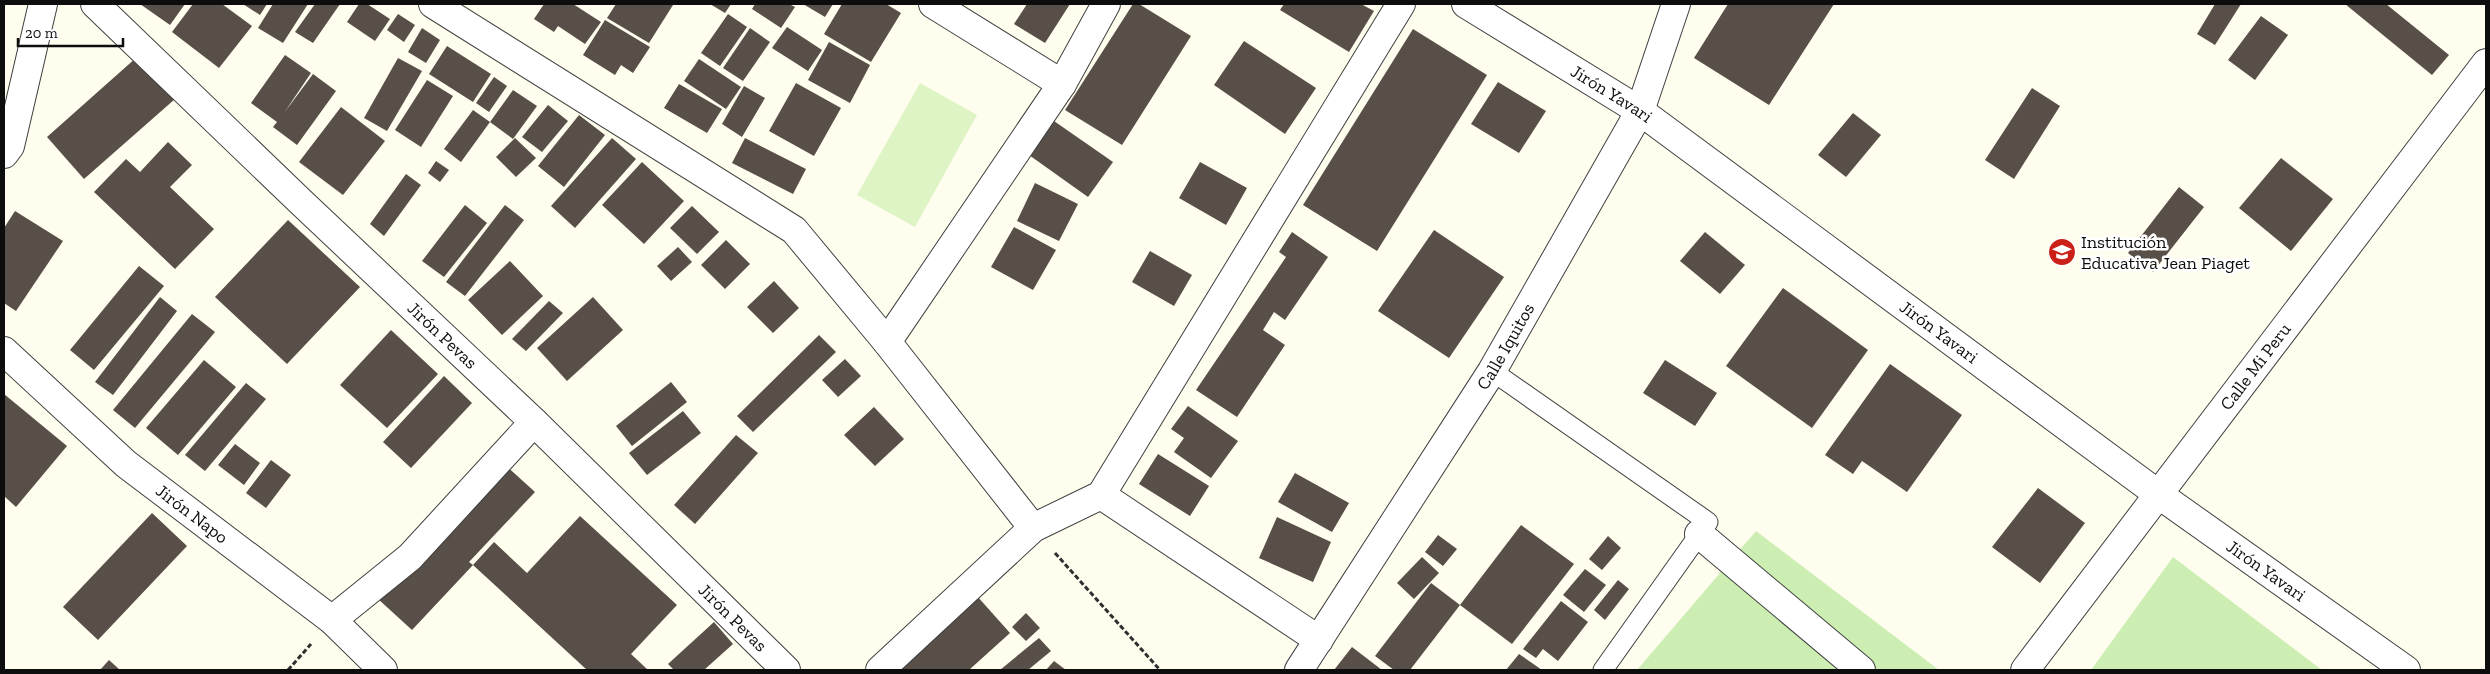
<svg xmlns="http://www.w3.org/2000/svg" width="2490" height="674" viewBox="0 0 2490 674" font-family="'Zilla Slab',serif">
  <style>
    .green { fill: #cceeb3 }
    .pitch { fill: #dff4c5 }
    .building { fill: #574f48 }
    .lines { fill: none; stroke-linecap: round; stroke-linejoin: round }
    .service-casing { stroke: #404040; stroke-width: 21 }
    .minor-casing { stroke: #404040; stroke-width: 30 }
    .path { stroke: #2f2f2f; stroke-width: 3; stroke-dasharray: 5 2.5; stroke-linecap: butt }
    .service { stroke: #fff; stroke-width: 19 }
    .minor { stroke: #fff; stroke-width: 28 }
    .labels { text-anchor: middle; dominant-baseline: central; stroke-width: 5; stroke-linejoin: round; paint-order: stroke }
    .street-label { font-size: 18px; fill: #0d0d0d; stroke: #fff }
    .poi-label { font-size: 18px; fill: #0d0d0d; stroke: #fff; text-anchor: start }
  </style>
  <rect width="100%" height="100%" fill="#fffded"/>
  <g class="green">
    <polygon points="1756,531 1939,670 1637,670"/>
    <polygon points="2173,557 2322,670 2091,670"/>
  </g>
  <polygon class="pitch" points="920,83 977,115 915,227 857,195"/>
  <g class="building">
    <polygon points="140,4 185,4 170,25"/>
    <polygon points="193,4 222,4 252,26 219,68 172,32"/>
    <polygon points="243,4 267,4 260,15"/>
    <polygon points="273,4 308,4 283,43 258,28"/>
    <polygon points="315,4 340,4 313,43 295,32"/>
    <polygon points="359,4 367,4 390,19 375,41 347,22"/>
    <polygon points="544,4 573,4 601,22 585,44 558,26 554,32 534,19"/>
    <polygon points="616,4 671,4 673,5 649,43 607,18"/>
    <polygon points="710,4 731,4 725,13"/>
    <polygon points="755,4 789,4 795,7 781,28 752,9"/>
    <polygon points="803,4 833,4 825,17"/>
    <polygon points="842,4 886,4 901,13 871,62 824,34"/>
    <polygon points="1027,4 1070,4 1045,43 1014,24"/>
    <polygon points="1133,4 1139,4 1191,36 1122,145 1065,110"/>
    <polygon points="1284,4 1361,4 1374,11 1349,52 1280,10"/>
    <polygon points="1728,4 1834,4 1769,105 1694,58"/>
    <polygon points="2215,4 2241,4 2215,45 2197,34"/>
    <polygon points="2345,4 2386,4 2449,55 2432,75"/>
    <polygon points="398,14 415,25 404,42 387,30"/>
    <polygon points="728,14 747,27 720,66 701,53"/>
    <polygon points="2261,16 2288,35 2255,80 2228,60"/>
    <polygon points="605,20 650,47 633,73 621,65 615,75 583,55"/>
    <polygon points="787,27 822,50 808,71 772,48"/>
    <polygon points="422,28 440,40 426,63 408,52"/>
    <polygon points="750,28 770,42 743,81 723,68"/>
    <polygon points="1413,29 1487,75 1377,251 1303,205"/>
    <polygon points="1244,41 1316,88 1285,134 1214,85"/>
    <polygon points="829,42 870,65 850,103 808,80"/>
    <polygon points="447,46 491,74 473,102 429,74"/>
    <polygon points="285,55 311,73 284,113 313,74 336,91 297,145 273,127 277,122 251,103"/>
    <polygon points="137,57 175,99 84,179 47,137"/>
    <polygon points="398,58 422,71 387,131 364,118"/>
    <polygon points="699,59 741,87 726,109 684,81"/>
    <polygon points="494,77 507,86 489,112 476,103"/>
    <polygon points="427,80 453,96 421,147 395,130"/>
    <polygon points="1498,82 1546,111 1519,153 1471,124"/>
    <polygon points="796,83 841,108 814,156 769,131"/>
    <polygon points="679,84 722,109 707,133 664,108"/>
    <polygon points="744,86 765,98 742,137 722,124"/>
    <polygon points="2032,88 2060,106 2014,179 1985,160"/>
    <polygon points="513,90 537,106 513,139 490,122"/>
    <polygon points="548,105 568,121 542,152 522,137"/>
    <polygon points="341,107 385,141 343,195 299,162"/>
    <polygon points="473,110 490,122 461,162 444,149"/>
    <polygon points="1853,113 1881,135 1846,177 1818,155"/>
    <polygon points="579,115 605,135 564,187 538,166"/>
    <polygon points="1054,121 1113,162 1088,197 1029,155"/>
    <polygon points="515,138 536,158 516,177 496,157"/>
    <polygon points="612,138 636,159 575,228 551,206"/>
    <polygon points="745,138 806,169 793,194 732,163"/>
    <polygon points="168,142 192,165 170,187 214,229 175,269 94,192 126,159 140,172"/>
    <polygon points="2281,158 2333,199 2291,251 2239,208"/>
    <polygon points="436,161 449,170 440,182 428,173"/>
    <polygon points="642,162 684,201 644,244 602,205"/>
    <polygon points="1200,162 1247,188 1226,225 1179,198"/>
    <polygon points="406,174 421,185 384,236 370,224"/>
    <polygon points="1035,183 1078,204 1059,241 1017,221"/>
    <polygon points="2179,187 2204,207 2153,272 2128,253"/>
    <polygon points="465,205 487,223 444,277 422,261"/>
    <polygon points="505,205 524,220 465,296 446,282"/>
    <polygon points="692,206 719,232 697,254 670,228"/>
    <polygon points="15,211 63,241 16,311 4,303 4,228"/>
    <polygon points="288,220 360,287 287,364 215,297"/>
    <polygon points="1014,227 1056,250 1033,290 991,267"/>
    <polygon points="1434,230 1504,277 1449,358 1378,311"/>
    <polygon points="1292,232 1328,257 1285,320 1274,312 1263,330 1285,345 1237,417 1196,390 1286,257 1279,252"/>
    <polygon points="1705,232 1745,265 1720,294 1680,261"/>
    <polygon points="726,240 750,264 725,289 701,265"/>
    <polygon points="678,247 692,262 671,281 657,266"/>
    <polygon points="1150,251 1192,275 1174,306 1132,282"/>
    <polygon points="510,261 543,296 502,335 468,300"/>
    <polygon points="139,266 164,286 94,370 70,350"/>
    <polygon points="774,281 799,308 773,333 747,307"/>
    <polygon points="1783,288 1868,350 1812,428 1726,366"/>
    <polygon points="160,297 177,311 113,395 95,382"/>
    <polygon points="593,297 623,330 567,381 537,348"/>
    <polygon points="549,301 563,313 526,351 512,339"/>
    <polygon points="192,314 215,332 135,428 113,410"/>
    <polygon points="391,330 438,374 387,428 340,385"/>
    <polygon points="819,335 836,352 753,432 737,416"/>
    <polygon points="845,359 861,376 838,397 822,380"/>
    <polygon points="204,360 236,387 178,455 146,428"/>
    <polygon points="1665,360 1717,393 1695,426 1643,393"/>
    <polygon points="1890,364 1962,415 1907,492 1862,461 1853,474 1825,455"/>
    <polygon points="444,376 472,403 411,468 383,442"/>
    <polygon points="671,382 687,402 632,446 616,426"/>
    <polygon points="246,383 266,399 205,471 185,455"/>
    <polygon points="4,394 67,446 16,507 4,496"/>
    <polygon points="1188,406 1238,441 1211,478 1174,452 1184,438 1171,429"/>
    <polygon points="874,407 904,439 875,466 844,435"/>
    <polygon points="683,411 701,433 647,475 629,453"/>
    <polygon points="736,435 758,453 695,524 674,505"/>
    <polygon points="235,444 260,463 244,485 218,465"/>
    <polygon points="1158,454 1209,486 1190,516 1139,484"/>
    <polygon points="271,460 291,475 266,508 246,493"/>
    <polygon points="503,463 535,492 469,562 473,565 412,630 377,598"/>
    <polygon points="1295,473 1349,503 1332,532 1278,502"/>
    <polygon points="2038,488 2085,523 2040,583 1992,547"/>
    <polygon points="152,513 187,546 98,640 63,607"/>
    <polygon points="580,516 677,605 631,654 648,670 587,670 473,565 494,542 527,573"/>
    <polygon points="1277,517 1331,542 1313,582 1259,558"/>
    <polygon points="1521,525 1574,564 1512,644 1460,605"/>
    <polygon points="1438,535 1457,549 1443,566 1425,552"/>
    <polygon points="1608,536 1621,548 1602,570 1589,559"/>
    <polygon points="1422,557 1439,573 1414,599 1397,583"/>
    <polygon points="1585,569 1606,585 1584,612 1563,595"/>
    <polygon points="1618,580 1629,589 1605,620 1594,610"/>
    <polygon points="1431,583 1460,605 1410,670 1394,670 1375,656"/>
    <polygon points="977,596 1010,633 969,670 895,670"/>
    <polygon points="1561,601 1588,622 1558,661 1543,649 1536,658 1523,649"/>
    <polygon points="1026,613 1040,628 1026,641 1012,627"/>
    <polygon points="714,622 733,644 704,670 674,670 668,664"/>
    <polygon points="1039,638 1051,651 1028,670 1000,670"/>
    <polygon points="1352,647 1382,670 1334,670"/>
    <polygon points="1519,654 1542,670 1506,670"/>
    <polygon points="109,660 120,670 100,670"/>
    <polygon points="1054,661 1066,670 1046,670"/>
  </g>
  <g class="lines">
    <g class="service-casing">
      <polyline id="service" points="1492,371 1708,522 1603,670"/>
    </g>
    <g class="minor-casing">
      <g id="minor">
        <path id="s1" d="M 95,4 L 301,202 L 534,422 L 786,670"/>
        <polyline points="433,4 794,230 887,342 1033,528"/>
        <polyline points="933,4 1062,84"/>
        <path id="s2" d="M 1466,4 L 1640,111 L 2158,494 L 2406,670"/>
        <polyline points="4,154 10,146 43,4"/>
        <polyline points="887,342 1062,84 1106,4"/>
        <path id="s3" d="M 4,351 L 126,464 L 332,620 L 383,670"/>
        <polyline points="1101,495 1319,640"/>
        <polyline points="1699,534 1861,670"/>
        <polyline points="332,620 410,557 534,422"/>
        <polyline points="880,670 1033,528 1101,495 1401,4"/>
        <path id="s4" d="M 1299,670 L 1492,371 L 1640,111 L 1676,4"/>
        <path id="s5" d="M 2025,670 L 2486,63"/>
      </g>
    </g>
    <g class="path">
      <polyline points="1055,553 1160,670"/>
      <polyline points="288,670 311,644"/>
    </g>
    <use href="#service" class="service"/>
    <use href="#minor" class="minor"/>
  </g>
  <defs>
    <g id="school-disc" transform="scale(1.4375)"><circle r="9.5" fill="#cb2017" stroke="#fff"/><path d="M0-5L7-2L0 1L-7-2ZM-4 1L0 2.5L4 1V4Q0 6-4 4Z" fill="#fff"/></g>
  </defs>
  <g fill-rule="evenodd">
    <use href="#school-disc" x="2062" y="252"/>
  </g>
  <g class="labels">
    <g class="street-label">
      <text stroke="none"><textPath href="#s2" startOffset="171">Jirón Yavari</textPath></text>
      <text stroke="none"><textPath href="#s2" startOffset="576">Jirón Yavari</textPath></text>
      <text stroke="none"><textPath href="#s1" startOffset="480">Jirón Pevas</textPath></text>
      <text stroke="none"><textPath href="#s4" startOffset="384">Calle Iquitos</textPath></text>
      <text stroke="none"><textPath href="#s5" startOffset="381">Calle Mi Peru</textPath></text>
      <text stroke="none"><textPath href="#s3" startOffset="249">Jirón Napo</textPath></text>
      <text stroke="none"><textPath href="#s2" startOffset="981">Jirón Yavari</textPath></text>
      <text stroke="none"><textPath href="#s1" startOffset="885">Jirón Pevas</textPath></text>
    </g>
    <g class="poi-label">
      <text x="2081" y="242">Institución<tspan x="2081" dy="21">Educativa Jean Piaget</tspan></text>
    </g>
  </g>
  <rect width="2490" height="674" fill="none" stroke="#0d0d0d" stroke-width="10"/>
  <path d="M18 38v8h105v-8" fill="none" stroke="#0d0d0d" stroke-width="2.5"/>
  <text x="25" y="38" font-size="15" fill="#0d0d0d" stroke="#ffffff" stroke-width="4" paint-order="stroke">20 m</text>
</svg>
